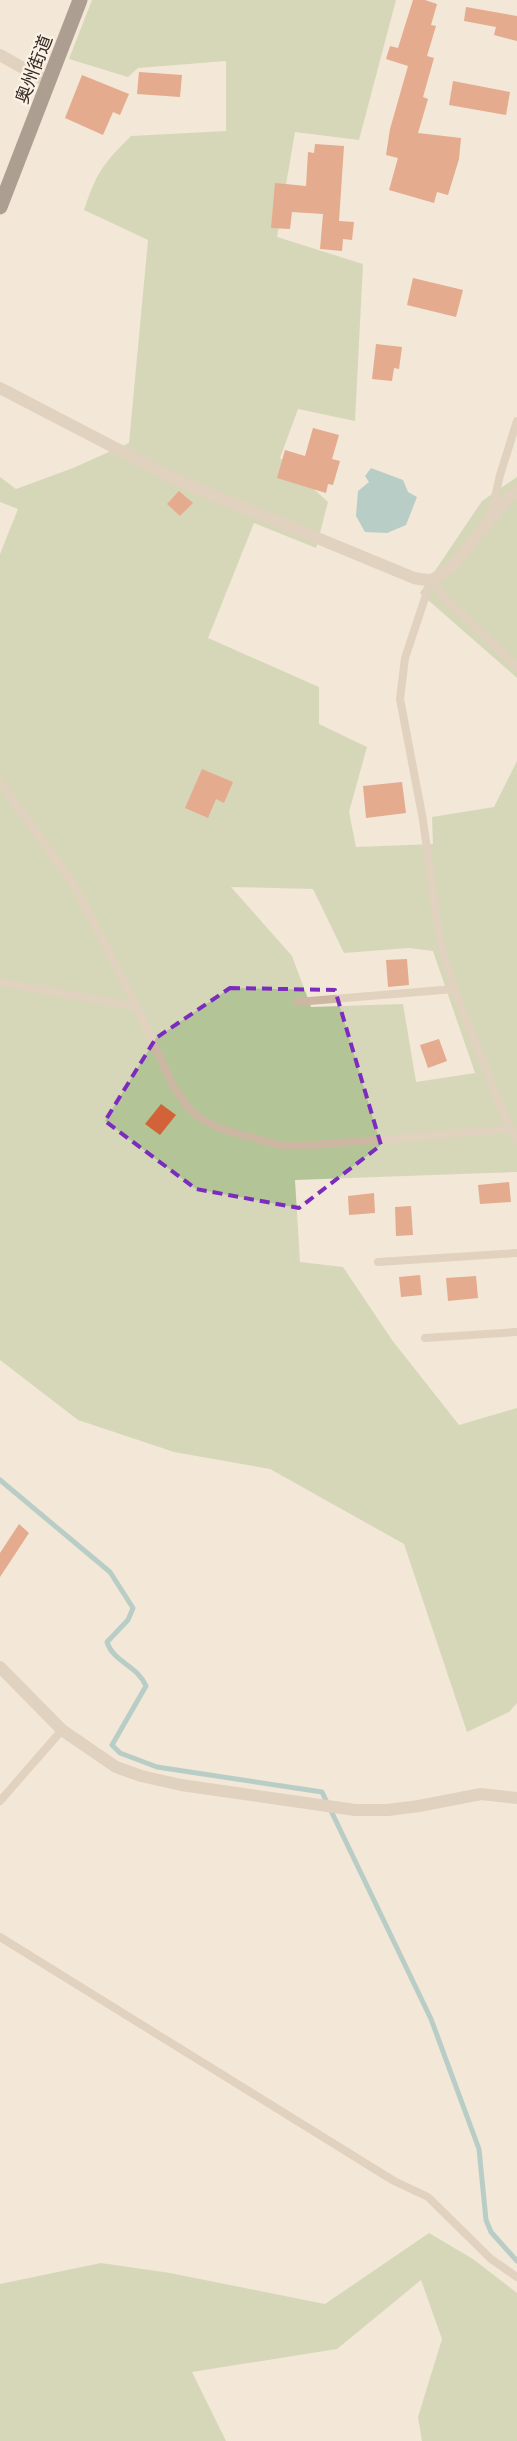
<svg xmlns="http://www.w3.org/2000/svg" width="517" height="2441" viewBox="0 0 517 2441" font-family="Barlow,'Noto Sans JP',sans-serif">
  <style>
    .green { fill: #b3c496; fill-rule: evenodd }
    .water { fill: #73aeb3 }
    .lines { fill: none; stroke-linecap: round; stroke-linejoin: round }
    .stream { stroke: #73aeb3; stroke-width: 5 }
    .building { fill: #d26237 }
    .lane { stroke: #ccb7a2; stroke-width: 8 }
    .street { stroke: #ccb7a2; stroke-width: 12 }
    .highway { stroke: #58453b; stroke-width: 15 }
    .marked { fill: none; stroke: #7b2cbf; stroke-width: 4; stroke-dasharray: 10 6; stroke-linejoin: round }
    .labels { text-anchor: middle; dominant-baseline: central; stroke-width: 4.5; stroke-linejoin: round; paint-order: stroke }
    .street-label { font-size: 18px; fill: #362b25; stroke: #fbf1e4 }
  </style>
  <rect width="100%" height="100%" fill="#f3e7d7"/>
  <g class="green">
    <path d="M 92,0 L 396,0 L 359,140 L 295,132 L 277,237 L 363,264 L 355,421 L 298,409 L 280,458 L 328,502 L 316,548 L 254,523 L 208,638 L 319,687 L 319,724 L 367,747 L 349,812 L 356,847 L 433,844 L 432,817 L 494,807 L 517,761 L 517,1172 L 295,1180 L 300,1262 L 343,1267 L 392,1340 L 459,1425 L 517,1408 L 517,1703 L 509,1712 L 467,1732 L 404,1544 L 270,1469 L 174,1452 L 78,1420 L 0,1360 L 0,554 L 18,509 L 0,502 L 0,477 L 16,489 L 73,468 L 129,443 L 148,240 L 84,210 C 97,172 102,165 131,136 L 226,131 L 226,61 L 138,68 L 128,77 L 69,59 ZM 231,887 L 313,889 L 344,953 L 409,948 L 433,951 L 475,1073 L 416,1082 L 403,1004 L 311,1007 L 292,956 Z"/>
    <polygon points="517,477 517,678 420,593 482,501"/>
    <polygon points="429,2233 473,2259 517,2293 517,2441 422,2441 418,2417 442,2339 421,2280 337,2349 192,2372 226,2441 0,2441 0,2284 101,2263 170,2273 325,2304"/>
  </g>
  <polygon class="water" points="371,468 403,480 408,492 417,497 406,525 387,533 365,532 356,516 358,491 369,482 365,476"/>
  <g class="lines">
    <path class="stream" d="M 0,1480 L 110,1572 L 133,1608 L 128,1620 L 107,1642 C 113,1662 137,1665 146,1686 L 112,1745 L 120,1753 L 157,1767 L 322,1792 L 431,2019 L 479,2149 L 486,2220 L 491,2232 L 517,2261"/>
  </g>
  <g class="building">
    <polygon points="413,0 425,0 437,4 431,25 436,26 427,56 434,58 423,97 428,99 418,133 461,138 459,159 448,195 437,192 434,203 389,190 398,158 386,155 390,129 408,66 386,59 390,46 398,48"/>
    <polygon points="466,7 517,16 517,41 494,35 496,27 464,21"/>
    <polygon points="139,72 182,75 180,97 137,94"/>
    <polygon points="82,75 129,94 120,115 113,112 103,135 65,118"/>
    <polygon points="453,81 510,92 506,115 449,105"/>
    <polygon points="315,144 344,146 339,221 354,222 352,240 343,239 342,251 320,249 323,214 292,212 290,229 271,228 275,183 306,186 308,152 314,153"/>
    <polygon points="413,278 463,290 456,317 407,305"/>
    <polygon points="376,344 402,347 399,369 394,368 392,381 372,379"/>
    <polygon points="313,428 339,435 332,459 340,461 333,485 328,484 326,493 277,478 285,450 305,456"/>
    <polygon points="179,491 193,503 180,516 167,504"/>
    <polygon points="202,769 233,782 224,803 216,799 208,818 185,808"/>
    <polygon points="402,782 406,813 366,818 363,786"/>
    <polygon points="407,959 409,985 388,987 386,960"/>
    <polygon points="439,1039 447,1061 428,1068 420,1045"/>
    <polygon points="161,1104 176,1115 160,1135 145,1124"/>
    <polygon points="509,1182 511,1202 480,1204 478,1185"/>
    <polygon points="374,1193 375,1213 349,1215 348,1196"/>
    <polygon points="411,1206 413,1235 396,1236 395,1207"/>
    <polygon points="420,1275 422,1295 401,1297 399,1277"/>
    <polygon points="476,1276 478,1298 448,1301 446,1278"/>
    <polygon points="19,1524 29,1533 0,1577 0,1553"/>
  </g>
  <g class="lines">
    <g class="lane">
      <polyline points="491,515 500,475 517,421"/>
      <polyline points="431,580 405,658 400,699 423,820 439,936 454,989 508,1124 517,1140"/>
      <polyline points="431,580 443,596 517,667"/>
      <polyline points="0,782 74,885 137,1007 0,982"/>
      <polyline points="297,1002 454,989"/>
      <polyline points="137,1007 172,1084 188,1108 201,1119 221,1129 279,1145 315,1145 511,1129"/>
      <polyline points="378,1262 517,1253"/>
      <polyline points="425,1338 517,1332"/>
      <polyline points="0,1801 62,1730"/>
      <polyline points="0,1937 394,2181 428,2197 491,2259 517,2277"/>
    </g>
    <g class="street">
      <polyline points="0,55 48,82"/>
      <path d="M 0,388 L 177,480 L 414,578 C 420,579 428,581 433,579 C 460,568 490,511 517,491"/>
      <polyline points="0,1667 62,1730 116,1767 141,1776 181,1785 355,1810 388,1810 419,1806 481,1794 517,1798"/>
    </g>
    <polyline class="highway" points="0,207 80,0"/>
  </g>
  <path d="M0 0H517V2441H0ZM 230,988 L 335,990 L 381,1145 L 299,1208 L 196,1189 L 105,1121 L 156,1038 Z" fill="#f3e7d7" fill-opacity=".55" fill-rule="evenodd"/>
  <path class="marked" d="M 230,988 L 335,990 L 381,1145 L 299,1208 L 196,1189 L 105,1121 L 156,1038 Z"/>
  <g class="labels">
    <g class="street-label">
      <text transform="translate(33 69) rotate(-69)">奥州街道</text>
    </g>
  </g>
</svg>
